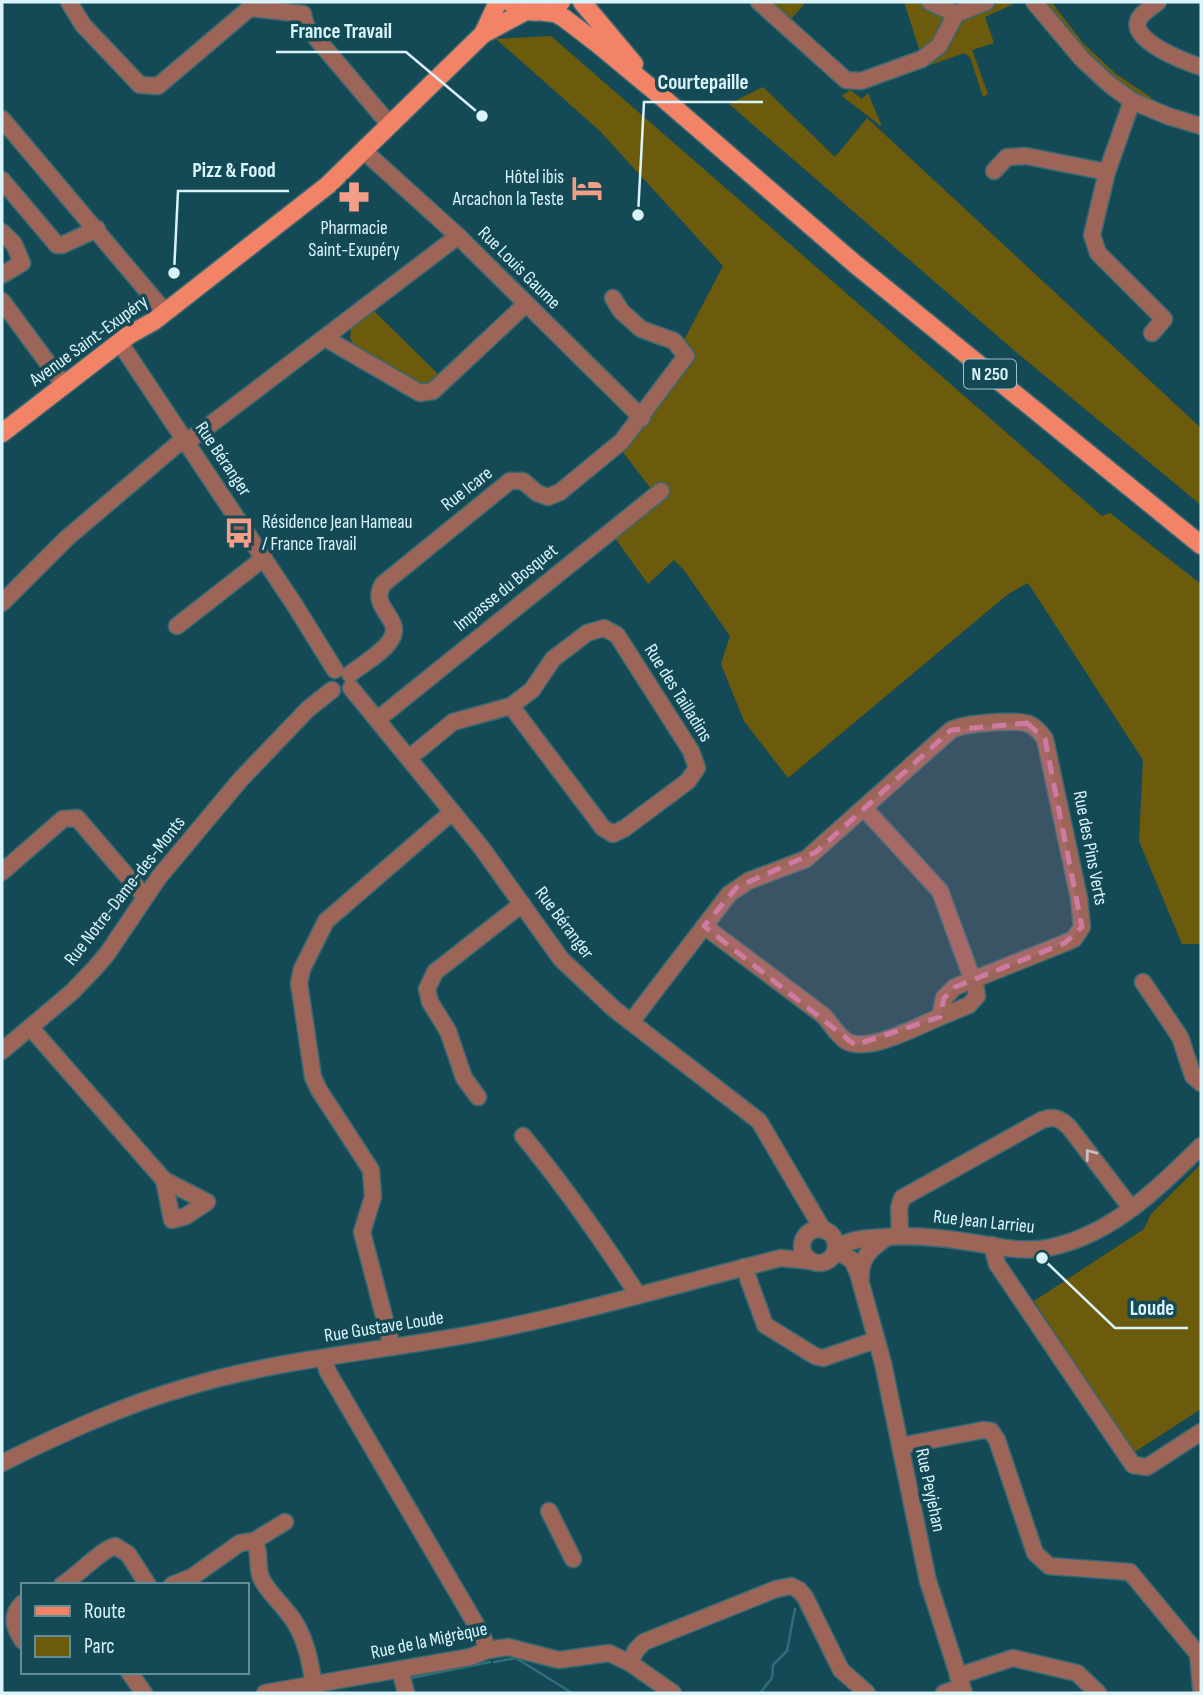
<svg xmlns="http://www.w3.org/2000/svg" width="1203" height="1695" viewBox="0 0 1203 1695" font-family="'Sofia Sans Condensed',sans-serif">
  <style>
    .green { fill: #6d5b0d }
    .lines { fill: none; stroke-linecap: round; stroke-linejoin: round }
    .stream { stroke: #2f6e7c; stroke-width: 2.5 }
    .minor-casing { stroke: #386973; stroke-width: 19 }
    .major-casing { stroke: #386973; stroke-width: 21 }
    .minor { stroke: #9d6557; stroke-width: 16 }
    .major { stroke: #f38366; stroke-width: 18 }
    .oneway { stroke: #c5c2c2 }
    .marked { fill: #cd7ba3; fill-opacity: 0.2; stroke: #cd7ba3; stroke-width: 5; stroke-dasharray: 14 9; stroke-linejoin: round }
    .labels { text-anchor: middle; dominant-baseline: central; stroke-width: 7; stroke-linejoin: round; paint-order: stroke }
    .shield { fill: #144a55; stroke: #9fc1c9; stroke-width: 2 }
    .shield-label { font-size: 18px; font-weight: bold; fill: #daf4fb }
    .poi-label { font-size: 19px; fill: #daf4fb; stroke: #144a55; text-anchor: end }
    .street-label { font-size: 19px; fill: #daf4fb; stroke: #144a55 }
    .leader { fill: none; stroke: #daf4fb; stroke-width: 2.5 }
    .callout-dot { fill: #daf4fb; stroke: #144a55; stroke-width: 2.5 }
    .callout-label { font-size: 21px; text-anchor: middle; font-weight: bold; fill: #daf4fb; stroke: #144a55; stroke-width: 7; stroke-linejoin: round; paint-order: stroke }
  </style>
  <rect width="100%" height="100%" fill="#144a55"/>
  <g class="green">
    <polygon points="771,2 806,2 791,19"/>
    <polygon points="904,2 1018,2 985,17 994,43 972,50 988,94 983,97 970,57 964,53 925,67"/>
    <polygon points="1041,2 1055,2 1053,4 1083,43 1116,74 1152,98 1148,101 1123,88 1085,52"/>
    <polygon points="551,36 1102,516 1110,513 1201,584 1201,944 1182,944 1139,841 1143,760 1028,583 1008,594 788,778 744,721 721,664 730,636 684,570 674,560 648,584 615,538 658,498 622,451 635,433 723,266 600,131 496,39"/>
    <polygon points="763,87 835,157 867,118 1201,428 1201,505 1016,352 729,104"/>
    <polygon points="850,90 862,99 868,93 882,127 842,96"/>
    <polygon points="373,310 439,375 426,384 417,384 355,347 350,338 351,328"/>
    <polygon points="1201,1164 1201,1409 1133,1453 1034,1301 1144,1229 1151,1214"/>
  </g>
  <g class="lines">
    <g class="stream">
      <polyline points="494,1662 516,1658 572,1693"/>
      <polyline points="411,1678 490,1662"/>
      <polyline points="760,1693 772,1678 773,1665 787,1651 795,1609"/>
    </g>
    <g class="minor-casing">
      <g id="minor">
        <polyline points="69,2 83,25 140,85 158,86 250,8 303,14 306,26 390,125"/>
        <polyline points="759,2 846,80 861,81 922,59 939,46 956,14 986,2"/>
        <polyline points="930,2 956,14"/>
        <polyline points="1034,2 1082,59 1109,84 1132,101 1168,116 1201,126"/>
        <path d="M 1158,2 C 1152,7 1141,13 1138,21 C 1132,42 1186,62 1201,67"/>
        <polyline points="1132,101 1107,172 1092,235 1098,253 1164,319 1152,333"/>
        <polyline points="2,119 165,312"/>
        <polyline points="364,151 458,236 642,418"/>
        <polyline points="994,171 1007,157 1026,156 1107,172"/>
        <polyline points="2,180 57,245 62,245 97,229"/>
        <polyline points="2,232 14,244 22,263 2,275"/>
        <polyline points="2,301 64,385"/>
        <polyline points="325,338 420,393 433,391 526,304"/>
        <polyline points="120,343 294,604 335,670"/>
        <polyline points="2,603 67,538 180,442 190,439 202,431 458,236"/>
        <polyline points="177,626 264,558"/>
        <path d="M 350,674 C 363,664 381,654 390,641 C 406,619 368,609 383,584 L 510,481 L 523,481 L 537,493 L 548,497 L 560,492 L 622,441 L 686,356 L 674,341 L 641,329 L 621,311 L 613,298"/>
        <polyline points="351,688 481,847 561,959 614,1009 759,1121 823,1230"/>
        <polyline points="378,719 661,491"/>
        <polyline points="409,758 453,722 511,706 532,690 553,659 587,633 604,628 617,635 691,751 697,768 688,781 625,828 613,834 603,828 511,706"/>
        <polyline points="864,808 940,891 976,989 977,996 969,1005 940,1017"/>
        <polyline points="2,872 63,819 77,818 145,897"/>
        <polyline points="1143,982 1180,1037 1193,1076 1201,1083"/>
        <path d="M 631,1022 L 729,894 L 748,881 L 806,859 L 951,730 C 964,723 1015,719 1029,724 C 1036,727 1041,733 1045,739 L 1079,898 L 1082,927 L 1074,939 L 1065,943 L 955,987 L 944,998 L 940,1017 C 918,1026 867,1054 846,1041 C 837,1035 831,1024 824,1016 L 704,926"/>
        <polyline points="30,1027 164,1180 172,1220 186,1216 207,1202 164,1180"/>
        <polyline points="2,1051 72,992 95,968 107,954 159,877 241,779 308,709 332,690"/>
        <polyline points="478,1097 464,1078 448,1031 430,1002 427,989 435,972 522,904"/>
        <path d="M 523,1136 C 565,1187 602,1240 638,1295"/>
        <circle cx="819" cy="1246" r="17"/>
        <path d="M 900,1235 L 899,1208 L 902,1198 L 1042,1120 C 1054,1116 1060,1118 1069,1127 L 1131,1208"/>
        <polyline points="992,1245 997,1264 1133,1465 1147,1467 1201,1432"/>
        <path d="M 836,1249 C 846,1241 858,1239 871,1238 C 902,1235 931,1236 962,1241 C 991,1245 1023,1254 1052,1247 C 1112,1234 1159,1188 1201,1146"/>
        <polyline points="835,1250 852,1260 858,1273 883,1363 928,1581 964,1693"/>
        <polyline points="744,1267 765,1325 815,1356 823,1358 876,1340"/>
        <path d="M 861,1277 C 860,1257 871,1249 887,1237"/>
        <polyline points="392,1347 362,1232 373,1197 371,1170 319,1090 313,1077 299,983 302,969 326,921 452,812"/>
        <polyline points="323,1358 328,1372 481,1633 488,1650"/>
        <polyline points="900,1446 983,1430 991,1431 997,1440 1035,1553 1049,1566 1130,1572 1198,1654 1201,1688"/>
        <path d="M 2,1463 C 61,1434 123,1405 187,1387 C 283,1358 385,1351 483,1332 C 584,1312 682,1283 781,1258 L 810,1261"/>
        <polyline points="549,1511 573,1559"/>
        <path d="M 254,1541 C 261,1552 256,1565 261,1578 C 268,1592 279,1601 288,1613 C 305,1633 310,1660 314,1685"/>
        <path d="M 62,1585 C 77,1576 102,1549 115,1546 L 128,1554 L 148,1585"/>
        <polyline points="172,1585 192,1577 240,1543 254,1541 285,1522"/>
        <path d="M 23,1603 C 10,1615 13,1627 23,1641"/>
        <polyline points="630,1663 636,1650 644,1642 776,1589 791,1586 799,1590 805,1597 841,1670 867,1693"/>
        <polyline points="400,1669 406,1693"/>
        <polyline points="129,1672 144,1693"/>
        <polyline points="958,1676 1013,1658 1077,1673 1098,1693"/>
        <polyline points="265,1693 470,1657 488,1650 508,1647 559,1660 609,1653 630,1663 673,1693"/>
        <polyline points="944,1693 961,1687"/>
      </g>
    </g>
    <g class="major-casing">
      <g id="major">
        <path d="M 510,2 C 527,15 545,15 561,2"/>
        <polyline points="582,2 634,64"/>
        <polyline points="544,12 555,13 564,18 598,44 663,98 855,264 1201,545"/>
        <polyline points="483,34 498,2"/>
        <polyline points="2,433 129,335 154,321 328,185 483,34 526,11"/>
      </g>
    </g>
    <use href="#minor" class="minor"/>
    <use href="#major" class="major"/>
  </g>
  <defs><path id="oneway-chevron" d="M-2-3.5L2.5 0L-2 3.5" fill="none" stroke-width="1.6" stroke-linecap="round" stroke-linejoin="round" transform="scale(1.75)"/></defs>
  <use class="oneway" href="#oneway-chevron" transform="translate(1090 1154) rotate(-127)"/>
  <path class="marked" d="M 1027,723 L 1045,739 L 1082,927 L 1065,943 L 955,987 L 944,998 L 940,1017 L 855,1045 L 704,926 L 737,887 L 816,852 L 951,730 Z"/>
  <defs>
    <g id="hotel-bare" transform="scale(2.415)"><path d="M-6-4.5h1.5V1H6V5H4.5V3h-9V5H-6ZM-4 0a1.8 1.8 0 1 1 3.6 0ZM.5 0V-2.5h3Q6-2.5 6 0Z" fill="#f49e88" stroke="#144a55" stroke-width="2.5" paint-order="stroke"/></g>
    <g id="pharmacy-bare" transform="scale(2.415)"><path d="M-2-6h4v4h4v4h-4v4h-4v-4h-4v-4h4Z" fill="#f49e88" stroke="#144a55" stroke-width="2.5" paint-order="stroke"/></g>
    <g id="bus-bare" transform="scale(2.415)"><path d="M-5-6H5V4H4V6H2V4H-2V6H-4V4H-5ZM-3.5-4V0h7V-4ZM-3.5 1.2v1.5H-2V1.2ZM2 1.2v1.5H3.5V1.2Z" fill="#f49e88" stroke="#144a55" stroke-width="2.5" paint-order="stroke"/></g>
  </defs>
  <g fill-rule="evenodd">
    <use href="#hotel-bare" x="587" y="188"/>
    <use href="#pharmacy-bare" x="354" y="197"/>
    <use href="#bus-bare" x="239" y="533"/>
  </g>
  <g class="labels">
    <rect class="shield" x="964" y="359.5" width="52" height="29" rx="5"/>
    <g class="shield-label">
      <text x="990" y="374">N 250</text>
    </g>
    <g class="poi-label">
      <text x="564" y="177">Hôtel ibis<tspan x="564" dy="22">Arcachon la Teste</tspan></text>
      <text x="354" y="228" text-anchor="middle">Pharmacie<tspan x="354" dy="22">Saint-Exupéry</tspan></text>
      <text x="262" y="522" text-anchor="start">Résidence Jean Hameau<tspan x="262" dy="22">/ France Travail</tspan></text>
    </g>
    <g class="street-label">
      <text transform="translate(519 268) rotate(45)">Rue Louis Gaume</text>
      <text transform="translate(89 341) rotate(-36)">Avenue Saint-Exupéry</text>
      <text transform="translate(223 459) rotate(56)">Rue Béranger</text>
      <text transform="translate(467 489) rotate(-38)">Rue Icare</text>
      <text transform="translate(506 588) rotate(-39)">Impasse du Bosquet</text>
      <text transform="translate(678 693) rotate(58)">Rue des Tailladins</text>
      <text transform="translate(1090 848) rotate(79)">Rue des Pins Verts</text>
      <text transform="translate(125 891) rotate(-52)">Rue Notre-Dame-des-Monts</text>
      <text transform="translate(564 923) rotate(53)">Rue Béranger</text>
      <text transform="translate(984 1222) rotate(6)">Rue Jean Larrieu</text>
      <text transform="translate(384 1327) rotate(-9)">Rue Gustave Loude</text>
      <text transform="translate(930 1490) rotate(78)">Rue Peyjehan</text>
      <text transform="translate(429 1641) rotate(-12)">Rue de la Migrèque</text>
    </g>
  </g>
  <path class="leader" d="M482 116L406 52H276M638 215L644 102H763M174 273L178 191H289M1042 1258L1115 1328H1188"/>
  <g class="callout-dot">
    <circle cx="482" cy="116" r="7"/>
    <circle cx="638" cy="215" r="7"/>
    <circle cx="174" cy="273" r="7"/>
    <circle cx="1042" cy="1258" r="7"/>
  </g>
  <g class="callout-label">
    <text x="341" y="38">France Travail</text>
    <text x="703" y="89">Courtepaille</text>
    <text x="234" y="177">Pizz &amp; Food</text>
    <text x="1152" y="1315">Loude</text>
  </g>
  <rect width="1203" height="1695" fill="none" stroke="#daf4fb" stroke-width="7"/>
  <rect x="21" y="1583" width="228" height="91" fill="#144a55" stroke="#638e97" stroke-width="2"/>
  <rect x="35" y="1606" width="35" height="10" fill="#f38366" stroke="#638e97" stroke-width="2"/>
  <text x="84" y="1618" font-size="21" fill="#daf4fb">Route</text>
  <rect x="35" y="1636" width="35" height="21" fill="#6d5b0d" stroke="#638e97" stroke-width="2"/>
  <text x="84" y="1653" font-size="21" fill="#daf4fb">Parc</text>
</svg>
